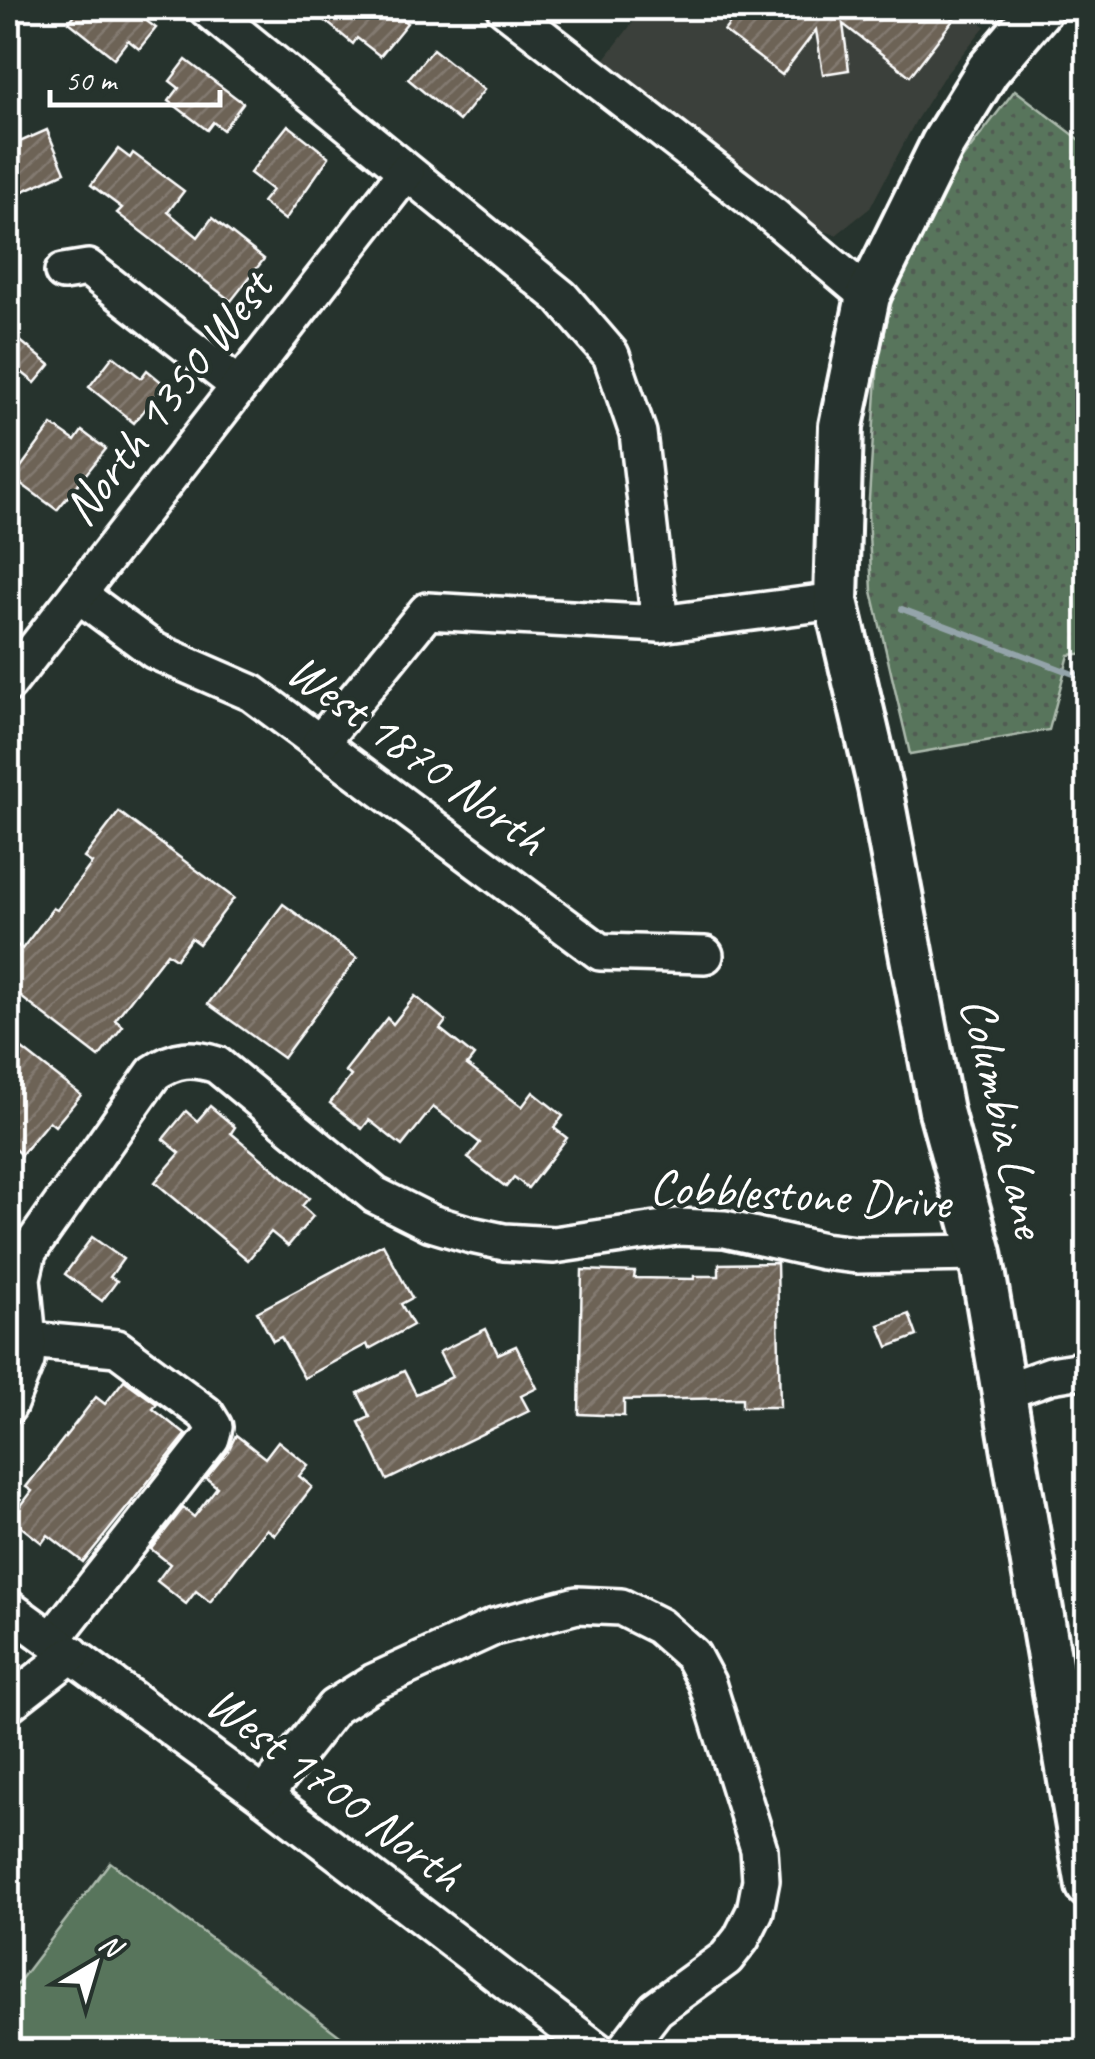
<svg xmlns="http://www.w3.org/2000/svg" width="1095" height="2059" viewBox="0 0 1095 2059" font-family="Caveat,sans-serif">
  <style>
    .built { fill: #3b413a }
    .grass { fill: url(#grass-dots); stroke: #acbaad; stroke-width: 2.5 }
    .park { fill: #58745b; stroke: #acbaad; stroke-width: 2.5 }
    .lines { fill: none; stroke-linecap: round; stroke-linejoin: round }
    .stream { stroke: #94a4aa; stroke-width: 6 }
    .building { fill: url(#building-hatch); stroke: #fff; stroke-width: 2.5 }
    .minor-casing { stroke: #fff; stroke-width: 42 }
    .major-casing { stroke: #fff; stroke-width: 50 }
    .minor { stroke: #26332d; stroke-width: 35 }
    .major { stroke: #26332d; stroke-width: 42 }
    .labels { text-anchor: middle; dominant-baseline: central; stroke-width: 9; stroke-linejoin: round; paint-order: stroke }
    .street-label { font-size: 50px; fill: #fff; stroke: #26332d }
  </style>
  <defs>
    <pattern id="grass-dots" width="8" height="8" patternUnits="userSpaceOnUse" patternTransform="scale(2.5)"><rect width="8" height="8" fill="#58745b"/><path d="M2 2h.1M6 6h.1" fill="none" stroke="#515c52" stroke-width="1.8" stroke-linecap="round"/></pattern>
    <pattern id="building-hatch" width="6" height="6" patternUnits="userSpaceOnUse" patternTransform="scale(2.5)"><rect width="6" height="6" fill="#6d6357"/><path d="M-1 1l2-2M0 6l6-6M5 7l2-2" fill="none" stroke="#837a70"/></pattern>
  </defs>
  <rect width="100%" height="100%" fill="#26332d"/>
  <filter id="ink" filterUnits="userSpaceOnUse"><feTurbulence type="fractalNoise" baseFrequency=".01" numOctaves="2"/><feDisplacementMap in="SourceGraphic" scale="20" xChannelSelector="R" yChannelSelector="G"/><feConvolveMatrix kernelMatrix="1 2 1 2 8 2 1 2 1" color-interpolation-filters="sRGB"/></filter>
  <g filter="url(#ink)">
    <polygon class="built" points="644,8 961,8 985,26 942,79 915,122 870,208 836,235 817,228 604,60"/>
    <polygon class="grass" points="1015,90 1087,145 1087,653 1069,655 1049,730 910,754 872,591 868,514 878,361 897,279 939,189"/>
    <polygon class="park" points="110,1862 360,2051 8,2051 8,1996"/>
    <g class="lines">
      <polyline class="stream" points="902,609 1076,675 1088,672"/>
    </g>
    <g class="building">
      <polygon points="80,8 129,8 156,28 139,49 128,40 114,58 69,22"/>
      <polygon points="333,8 388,8 407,23 380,56 357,38 353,44 323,19"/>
      <polygon points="742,8 939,8 954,19 910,76 843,24 849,70 823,74 816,30 782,75 724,31"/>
      <polygon points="433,49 484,90 459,121 408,79"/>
      <polygon points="186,60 243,103 223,130 213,122 207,130 169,101 179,88 170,81"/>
      <polygon points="288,125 329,157 285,220 262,202 272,190 250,173"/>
      <polygon points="47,130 65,172 8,198 8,147"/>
      <polygon points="118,149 130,158 133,153 184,191 168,212 198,237 212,218 264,259 231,301 117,213 122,208 91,185"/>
      <polygon points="8,331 50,365 35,383 8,361"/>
      <polygon points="113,356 141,378 147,370 165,385 134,423 89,387"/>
      <polygon points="52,425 75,441 82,431 106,449 57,510 13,478"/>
      <polygon points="119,812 234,898 199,944 191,938 176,959 167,953 115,1020 123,1026 99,1057 8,987 8,956 16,944 22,949 53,908 57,910 92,863 84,858"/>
      <polygon points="283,904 357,958 283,1058 208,1004"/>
      <polygon points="415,996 446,1021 440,1029 474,1056 467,1065 522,1107 533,1092 563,1116 554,1128 567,1138 528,1188 514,1177 506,1187 468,1158 480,1143 433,1107 402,1146 369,1120 362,1129 330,1103 351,1076 345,1071 387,1018 393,1024"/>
      <polygon points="8,1038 81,1095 55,1126 49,1121 21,1155 8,1143"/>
      <polygon points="210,1106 235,1127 231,1133 309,1198 302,1206 313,1216 288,1246 271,1232 248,1260 155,1182 180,1153 163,1139 186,1111 197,1121"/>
      <polygon points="92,1237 123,1259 110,1277 117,1281 102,1301 65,1274"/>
      <polygon points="383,1244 412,1298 401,1304 413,1325 369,1349 367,1344 304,1378 281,1337 273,1341 257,1312"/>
      <polygon points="777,1263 780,1407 742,1407 742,1398 624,1400 624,1416 579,1414 582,1270 635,1272 634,1278 694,1279 694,1276 719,1276 719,1264"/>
      <polygon points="909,1314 917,1336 888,1347 879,1325"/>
      <polygon points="486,1329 498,1354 516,1346 537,1388 521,1396 529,1411 387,1480 359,1422 370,1417 358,1393 404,1371 416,1394 452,1377 439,1352"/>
      <polygon points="124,1380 157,1404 153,1409 186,1435 83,1562 48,1535 42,1543 11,1519 32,1491 26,1487 96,1397 105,1404"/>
      <polygon points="236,1435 265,1458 278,1441 308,1465 299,1476 312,1487 275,1535 267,1529 210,1602 196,1591 186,1604 157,1581 170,1564 151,1549 183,1508 194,1517 217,1487 206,1478 228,1451"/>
    </g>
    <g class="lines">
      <g class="minor-casing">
        <g id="minor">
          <polyline points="206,8 561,297 611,355 638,433 660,624"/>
          <polyline points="505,8 772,215 868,296"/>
          <polyline points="63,272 88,268 239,386"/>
          <polyline points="78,594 155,651 252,693 600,952 705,955"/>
          <polyline points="8,684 406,172"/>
          <polyline points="320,743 427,611 660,624 836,601"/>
          <polyline points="28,1340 117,1348 206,1414 214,1427 211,1438 52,1640"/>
          <polyline points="1003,1392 1051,1375 1088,1369"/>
          <path d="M 8,1406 L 26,1361 L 28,1340 L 22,1278 L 28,1252 L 154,1073 C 176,1058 192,1057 217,1065 L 375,1195 L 431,1223 L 471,1235 L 504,1242 L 554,1245 L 677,1227 L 725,1229 L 823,1251 L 856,1255 L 980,1253"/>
          <polyline points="8,1608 264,1796 599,2052"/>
          <polyline points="8,1704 72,1654"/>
          <polyline points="264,1796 334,1707 374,1682 494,1627 577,1605 621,1607 659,1626 692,1655 707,1683 759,1849 761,1880 755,1911 741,1939 726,1958 656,2009 623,2052"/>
        </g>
      </g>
      <g class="major-casing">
        <polyline id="major" points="1041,8 988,70 943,143 868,296 841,426 836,601 880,788 941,1111 980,1253 1088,1886"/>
      </g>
      <use href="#minor" class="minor"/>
      <use href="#major" class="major"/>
    </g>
  </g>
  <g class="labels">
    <g class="street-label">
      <text transform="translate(167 398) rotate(-52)">North 1350 West</text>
      <text transform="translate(417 754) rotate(36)">West 1870 North</text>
      <text transform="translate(1004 1117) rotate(77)">Columbia Lane</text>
      <text transform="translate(800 1194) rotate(3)">Cobblestone Drive</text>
      <text transform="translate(335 1788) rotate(37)">West 1700 North</text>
    </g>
  </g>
  <rect width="1095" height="2059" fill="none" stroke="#26332d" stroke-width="40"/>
  <rect x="20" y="20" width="1055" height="2019" fill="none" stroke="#fff" stroke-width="4" filter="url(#ink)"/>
  <g transform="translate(95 1964) rotate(38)" stroke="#26332d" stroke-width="8" paint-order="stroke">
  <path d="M0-8L18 38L0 25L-18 38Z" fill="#ffffff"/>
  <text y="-15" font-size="28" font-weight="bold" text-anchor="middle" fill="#ffffff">N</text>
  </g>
  <path d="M50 90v15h170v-15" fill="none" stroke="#ffffff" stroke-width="5"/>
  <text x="65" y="90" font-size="30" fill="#ffffff" stroke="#26332d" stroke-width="8" paint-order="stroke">50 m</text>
</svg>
